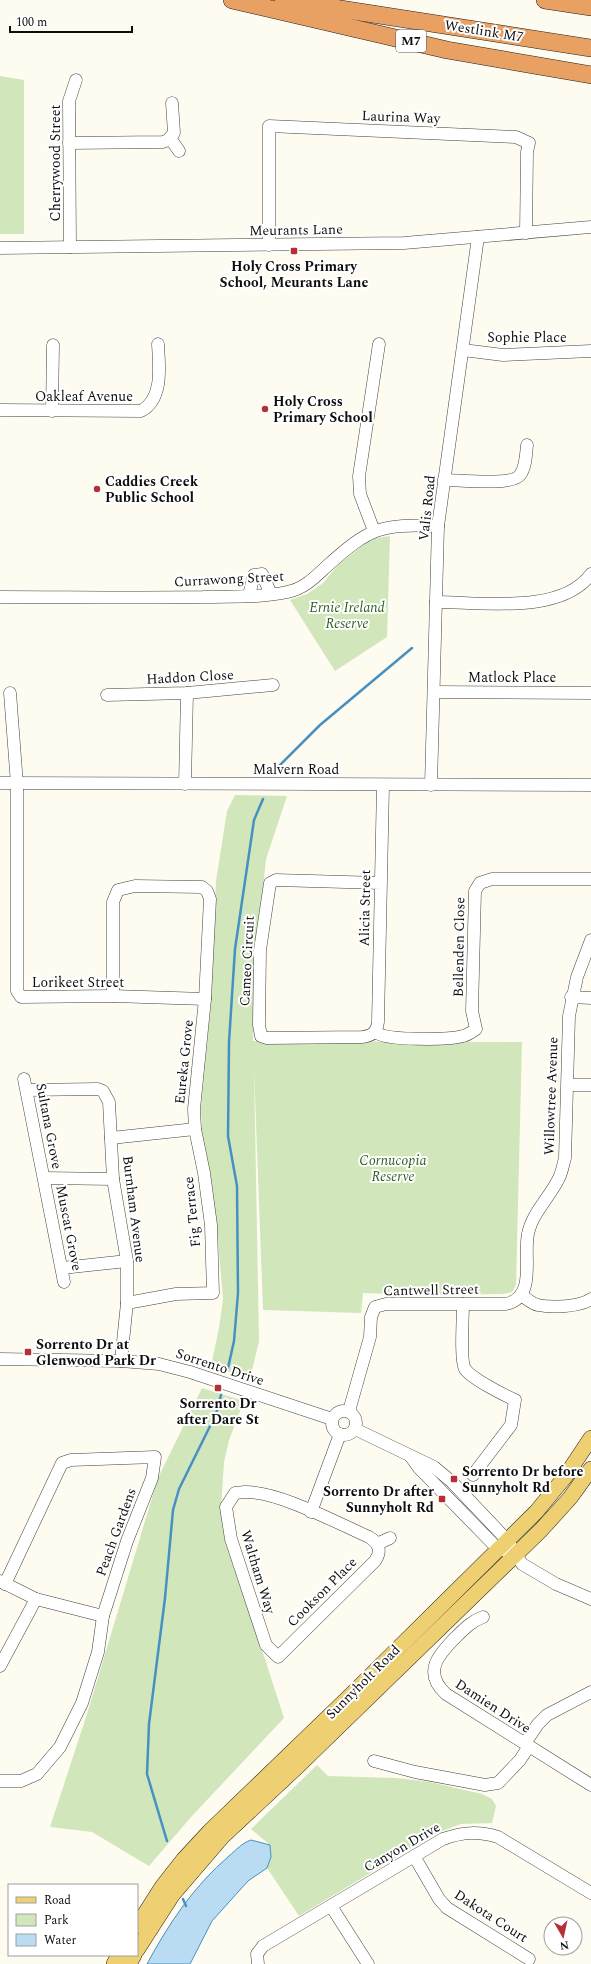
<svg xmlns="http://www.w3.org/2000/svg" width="591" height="1964" viewBox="0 0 591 1964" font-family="Spectral,serif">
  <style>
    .green { fill: #d2e6bc }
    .water { fill: #b9dcf2; stroke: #4591c3 }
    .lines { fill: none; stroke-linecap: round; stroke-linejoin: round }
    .stream { stroke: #4591c3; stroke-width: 2.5 }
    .minor-casing { stroke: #414141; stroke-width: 13 }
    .major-casing { stroke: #1f1f1f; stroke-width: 16 }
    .highway-casing { stroke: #1f1f1f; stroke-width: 18 }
    .minor { stroke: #fff; stroke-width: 12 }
    .major { stroke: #eecf71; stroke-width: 15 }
    .highway { stroke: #e9a063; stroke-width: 17 }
    .poi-dot { fill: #b43037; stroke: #fff; stroke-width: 1.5 }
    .labels { text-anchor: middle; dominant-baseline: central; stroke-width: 4; stroke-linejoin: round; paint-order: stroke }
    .shield { fill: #fff; stroke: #565656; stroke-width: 1 }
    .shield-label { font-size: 13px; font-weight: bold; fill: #0e0e0e }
    .street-label { font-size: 14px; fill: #0e0e0e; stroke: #fff }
    .poi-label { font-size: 14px; font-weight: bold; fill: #0e0e0e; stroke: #fff; text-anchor: start }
    .park-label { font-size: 14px; font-style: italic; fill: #306123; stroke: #fff }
  </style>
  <rect width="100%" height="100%" fill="#fefbf1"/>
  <g class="green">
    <polygon points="0,76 24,80 24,234 0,234"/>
    <polygon points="390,536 387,637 335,671 290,600 307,594 322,584 339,564 371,539"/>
    <polygon points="235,795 287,796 266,859 255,967 253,1041 522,1042 516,1285 512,1292 504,1294 417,1295 363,1293 361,1313 263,1310 254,1068 259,1341 250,1379 211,1366 219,1328 223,1299 217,1228 202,1134 201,1107 211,1004 216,881 227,811"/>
    <polygon points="202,1388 244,1401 229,1440 224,1462 221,1510 233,1560 284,1718 192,1816 149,1866 92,1832 50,1827 87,1714 158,1478"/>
    <polygon points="317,1765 328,1776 396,1778 430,1782 482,1794 492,1799 496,1806 492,1823 461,1824 437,1833 299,1916 267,1868 271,1857 270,1845 251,1829"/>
  </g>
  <path class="water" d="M 251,1840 L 270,1845 L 271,1857 L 267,1868 L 248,1881 L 212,1921 L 190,1964 L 147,1964 C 169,1923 194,1886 229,1856 C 236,1850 242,1843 251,1840 Z"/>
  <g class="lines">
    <g class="stream">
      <polyline points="276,769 320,725 412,648"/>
      <polyline points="228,1368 234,1341 238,1293 237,1186 228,1136 229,1042 235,949 254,820 263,799"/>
      <polyline points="167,1841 147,1774 149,1724 165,1598 173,1510 179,1489 216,1414 221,1395"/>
      <polyline points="183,1899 186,1906"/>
    </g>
    <g class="minor-casing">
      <g id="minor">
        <polyline points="170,138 179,151"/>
        <polyline points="69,143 163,142 168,140 174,133 172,103"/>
        <polyline points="269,245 269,126 516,137 529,143 527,152 526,233"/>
        <polyline points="70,247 69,101 76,80"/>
        <polyline points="0,248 404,243 591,227"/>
        <polyline points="463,350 503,355 591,351"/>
        <path d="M 0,410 L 141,411 C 164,399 159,365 158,344"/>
        <polyline points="52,411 53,345"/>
        <path d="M 444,480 C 459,480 512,486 520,475 C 526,467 526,454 527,445"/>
        <polyline points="374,531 360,494 359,476 379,344"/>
        <polyline points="249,595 254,575 262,574 271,594"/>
        <path d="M 0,597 C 68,597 135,598 203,597 C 230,596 260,598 287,592 C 304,589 315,577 327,566 C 370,527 381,524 438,526"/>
        <path d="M 436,602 C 481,602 561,615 591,574"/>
        <polyline points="434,692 591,693"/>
        <polyline points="10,693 17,784 17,991 21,997 113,996 205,999"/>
        <polyline points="107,695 187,693 273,685"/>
        <polyline points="0,783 591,785"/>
        <polyline points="185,784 187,693"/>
        <polyline points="431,785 438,526 478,237"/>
        <path d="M 380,883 L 276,880 L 270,883 L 260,950 L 259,1025 L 261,1036 L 267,1038 L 362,1037 C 372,1036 377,1032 378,1022 L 383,785"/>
        <polyline points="113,996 113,902 118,890 135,886 202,887 207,891 210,899 205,999 194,1109 195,1129 204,1173 211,1225 213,1293 176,1294 127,1303"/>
        <polyline points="571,997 591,998"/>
        <path d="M 375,1032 C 386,1041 448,1040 463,1036 C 468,1035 472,1032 476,1029 L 472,1011 L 475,891 L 480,883 L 492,879 L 591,879"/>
        <polyline points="24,1079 64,1282"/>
        <polyline points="568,1085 591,1085"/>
        <polyline points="27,1090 98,1089 103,1091 109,1102 113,1179 127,1261 127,1303 121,1361"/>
        <polyline points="111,1138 195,1129"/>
        <polyline points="44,1178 113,1179"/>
        <polyline points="62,1268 127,1261"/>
        <path d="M 521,1295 C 526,1298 532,1304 538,1305 C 551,1308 580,1307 591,1299"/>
        <path d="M 463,1304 C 463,1317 460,1361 465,1369 C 472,1379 504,1395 515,1400 L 511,1425 L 473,1475"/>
        <polyline points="0,1359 121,1361 159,1364 190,1372 332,1419"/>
        <circle cx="344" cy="1423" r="12"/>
        <path d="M 349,1411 L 370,1337 L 371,1317 L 375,1307 L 386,1304 L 506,1304 C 537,1297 523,1257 528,1234 C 532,1213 550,1197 559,1178 C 562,1172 563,1165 565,1158 L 569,1016 L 577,977 L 591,940"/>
        <polyline points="355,1429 434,1467 452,1482 507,1540 522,1564 556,1584 591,1599"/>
        <polyline points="411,1457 419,1468 498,1549 506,1551"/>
        <path d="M 245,1492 C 278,1491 337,1523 369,1537 C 379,1543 382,1551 375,1561 L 278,1657 L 266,1645 L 231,1539 L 226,1507 L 235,1493 Z"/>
        <polyline points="311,1512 340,1434"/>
        <polyline points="377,1544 390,1538"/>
        <polyline points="0,1581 36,1599 103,1616"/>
        <path d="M 483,1617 C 472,1621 465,1628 456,1637 C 439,1654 422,1672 446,1694 L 591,1785"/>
        <polyline points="0,1666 36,1599"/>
        <polyline points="525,1743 538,1724 547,1715 591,1692"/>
        <polyline points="374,1761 415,1772 485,1785 498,1783 520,1760 529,1746"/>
        <polyline points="0,1781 21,1781 37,1774 60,1747 82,1703 98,1652 103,1616 127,1541 152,1478 155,1457 71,1460 62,1463 5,1584"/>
        <polyline points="414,1856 439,1899 447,1908 529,1959"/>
        <polyline points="331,1906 368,1964"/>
        <path d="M 258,1964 L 257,1954 L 263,1946 L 443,1839 C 463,1832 478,1831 498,1837 L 591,1893"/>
      </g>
    </g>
    <g class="major-casing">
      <g id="major">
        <polyline points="137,1926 162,1887 184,1859 209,1832 352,1694 536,1512 565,1477 591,1438"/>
        <polyline points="137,1950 173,1894 222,1837 297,1767 541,1530 570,1498 591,1469"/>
        <polyline points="114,1964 119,1955"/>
        <polyline points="129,1964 134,1955"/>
      </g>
    </g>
    <g class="highway-casing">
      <g id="highway">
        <polyline points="232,0 447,50 591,75"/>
        <polyline points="283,0 591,48"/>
        <polyline points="545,0 591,7"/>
      </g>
    </g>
    <use href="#minor" class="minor"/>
    <use href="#major" class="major"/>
    <use href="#highway" class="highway"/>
  </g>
  <g class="poi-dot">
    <rect x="290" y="247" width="8" height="8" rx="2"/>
    <circle cx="265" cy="409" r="4"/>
    <circle cx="97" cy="489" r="4"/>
    <rect x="24" y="1348" width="8" height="8" rx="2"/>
    <rect x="214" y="1384" width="8" height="8" rx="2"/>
    <rect x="450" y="1475" width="8" height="8" rx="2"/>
    <rect x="438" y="1495" width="8" height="8" rx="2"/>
  </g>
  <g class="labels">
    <rect class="shield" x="396" y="30" width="30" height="22" rx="3"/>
    <g class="shield-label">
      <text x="411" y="41">M7</text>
    </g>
    <g class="street-label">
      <text transform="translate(484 31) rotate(9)">Westlink M7</text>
      <text transform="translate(401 117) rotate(2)">Laurina Way</text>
      <text transform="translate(55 163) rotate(-90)">Cherrywood Street</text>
      <text transform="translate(296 230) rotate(-1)">Meurants Lane</text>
      <text x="527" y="337">Sophie Place</text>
      <text x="84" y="396">Oakleaf Avenue</text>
      <text transform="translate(427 508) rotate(-84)">Valis Road</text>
      <text transform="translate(229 579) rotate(-3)">Currawong Street</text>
      <text transform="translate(190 677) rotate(-3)">Haddon Close</text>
      <text x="512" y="677">Matlock Place</text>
      <text x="296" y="769">Malvern Road</text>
      <text transform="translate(365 908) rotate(-89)">Alicia Street</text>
      <text transform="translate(459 947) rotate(-89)">Bellenden Close</text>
      <text transform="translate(247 961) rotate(-87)">Cameo Circuit</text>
      <text x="78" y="982">Lorikeet Street</text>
      <text transform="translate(184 1062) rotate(-84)">Eureka Grove</text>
      <text transform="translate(551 1096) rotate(-88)">Willowtree Avenue</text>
      <text transform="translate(49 1126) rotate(79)">Sultana Grove</text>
      <text transform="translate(134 1209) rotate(83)">Burnham Avenue</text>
      <text transform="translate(192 1212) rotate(-96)">Fig Terrace</text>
      <text transform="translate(69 1228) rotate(79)">Muscat Grove</text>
      <text transform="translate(431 1290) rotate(-1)">Cantwell Street</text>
      <text transform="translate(220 1367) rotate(18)">Sorrento Drive</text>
      <text transform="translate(116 1532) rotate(-70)">Peach Gardens</text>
      <text transform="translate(258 1572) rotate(73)">Waltham Way</text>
      <text transform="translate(322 1592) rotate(-45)">Cookson Place</text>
      <text transform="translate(363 1682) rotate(-45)">Sunnyholt Road</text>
      <text transform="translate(493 1706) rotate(33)">Damien Drive</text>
      <text transform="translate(402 1847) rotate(-30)">Canyon Drive</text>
      <text transform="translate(491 1916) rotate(33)">Dakota Court</text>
    </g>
    <g class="poi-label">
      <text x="294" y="266" text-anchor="middle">Holy Cross Primary<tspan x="294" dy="16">School, Meurants Lane</tspan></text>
      <text x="273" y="401">Holy Cross<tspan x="273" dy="16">Primary School</tspan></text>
      <text x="105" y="481">Caddies Creek<tspan x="105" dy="16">Public School</tspan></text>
      <text x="36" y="1344">Sorrento Dr at<tspan x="36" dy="16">Glenwood Park Dr</tspan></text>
      <text x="218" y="1403" text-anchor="middle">Sorrento Dr<tspan x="218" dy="16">after Dare St</tspan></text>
      <text x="462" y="1471">Sorrento Dr before<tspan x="462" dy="16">Sunnyholt Rd</tspan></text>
      <text x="434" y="1491" text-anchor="end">Sorrento Dr after<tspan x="434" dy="16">Sunnyholt Rd</tspan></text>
    </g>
    <g class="park-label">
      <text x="347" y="607">Ernie Ireland<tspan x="347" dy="16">Reserve</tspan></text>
      <text x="393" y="1160">Cornucopia<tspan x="393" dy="16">Reserve</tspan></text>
    </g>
  </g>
  <rect x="8" y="1884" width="130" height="72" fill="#ffffff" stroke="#9f9f9f"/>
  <rect x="16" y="1897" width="20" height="6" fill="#eecf71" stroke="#9f9f9f"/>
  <text x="44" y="1904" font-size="12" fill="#0e0e0e">Road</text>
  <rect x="16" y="1914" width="20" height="12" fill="#d2e6bc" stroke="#9f9f9f"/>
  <text x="44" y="1924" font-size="12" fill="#0e0e0e">Park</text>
  <rect x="16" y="1934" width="20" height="12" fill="#b9dcf2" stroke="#9f9f9f"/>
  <text x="44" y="1944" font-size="12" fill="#0e0e0e">Water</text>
  <g transform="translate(563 1936) rotate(171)"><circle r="19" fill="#ffffff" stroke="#9f9f9f"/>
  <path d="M0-3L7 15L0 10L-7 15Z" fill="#b43037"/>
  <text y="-6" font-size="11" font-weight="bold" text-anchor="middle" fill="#0e0e0e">N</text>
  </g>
  <path d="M10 26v6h122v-6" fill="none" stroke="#0e0e0e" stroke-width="2"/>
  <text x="16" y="26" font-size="12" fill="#0e0e0e" stroke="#ffffff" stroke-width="3" paint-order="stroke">100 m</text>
</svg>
